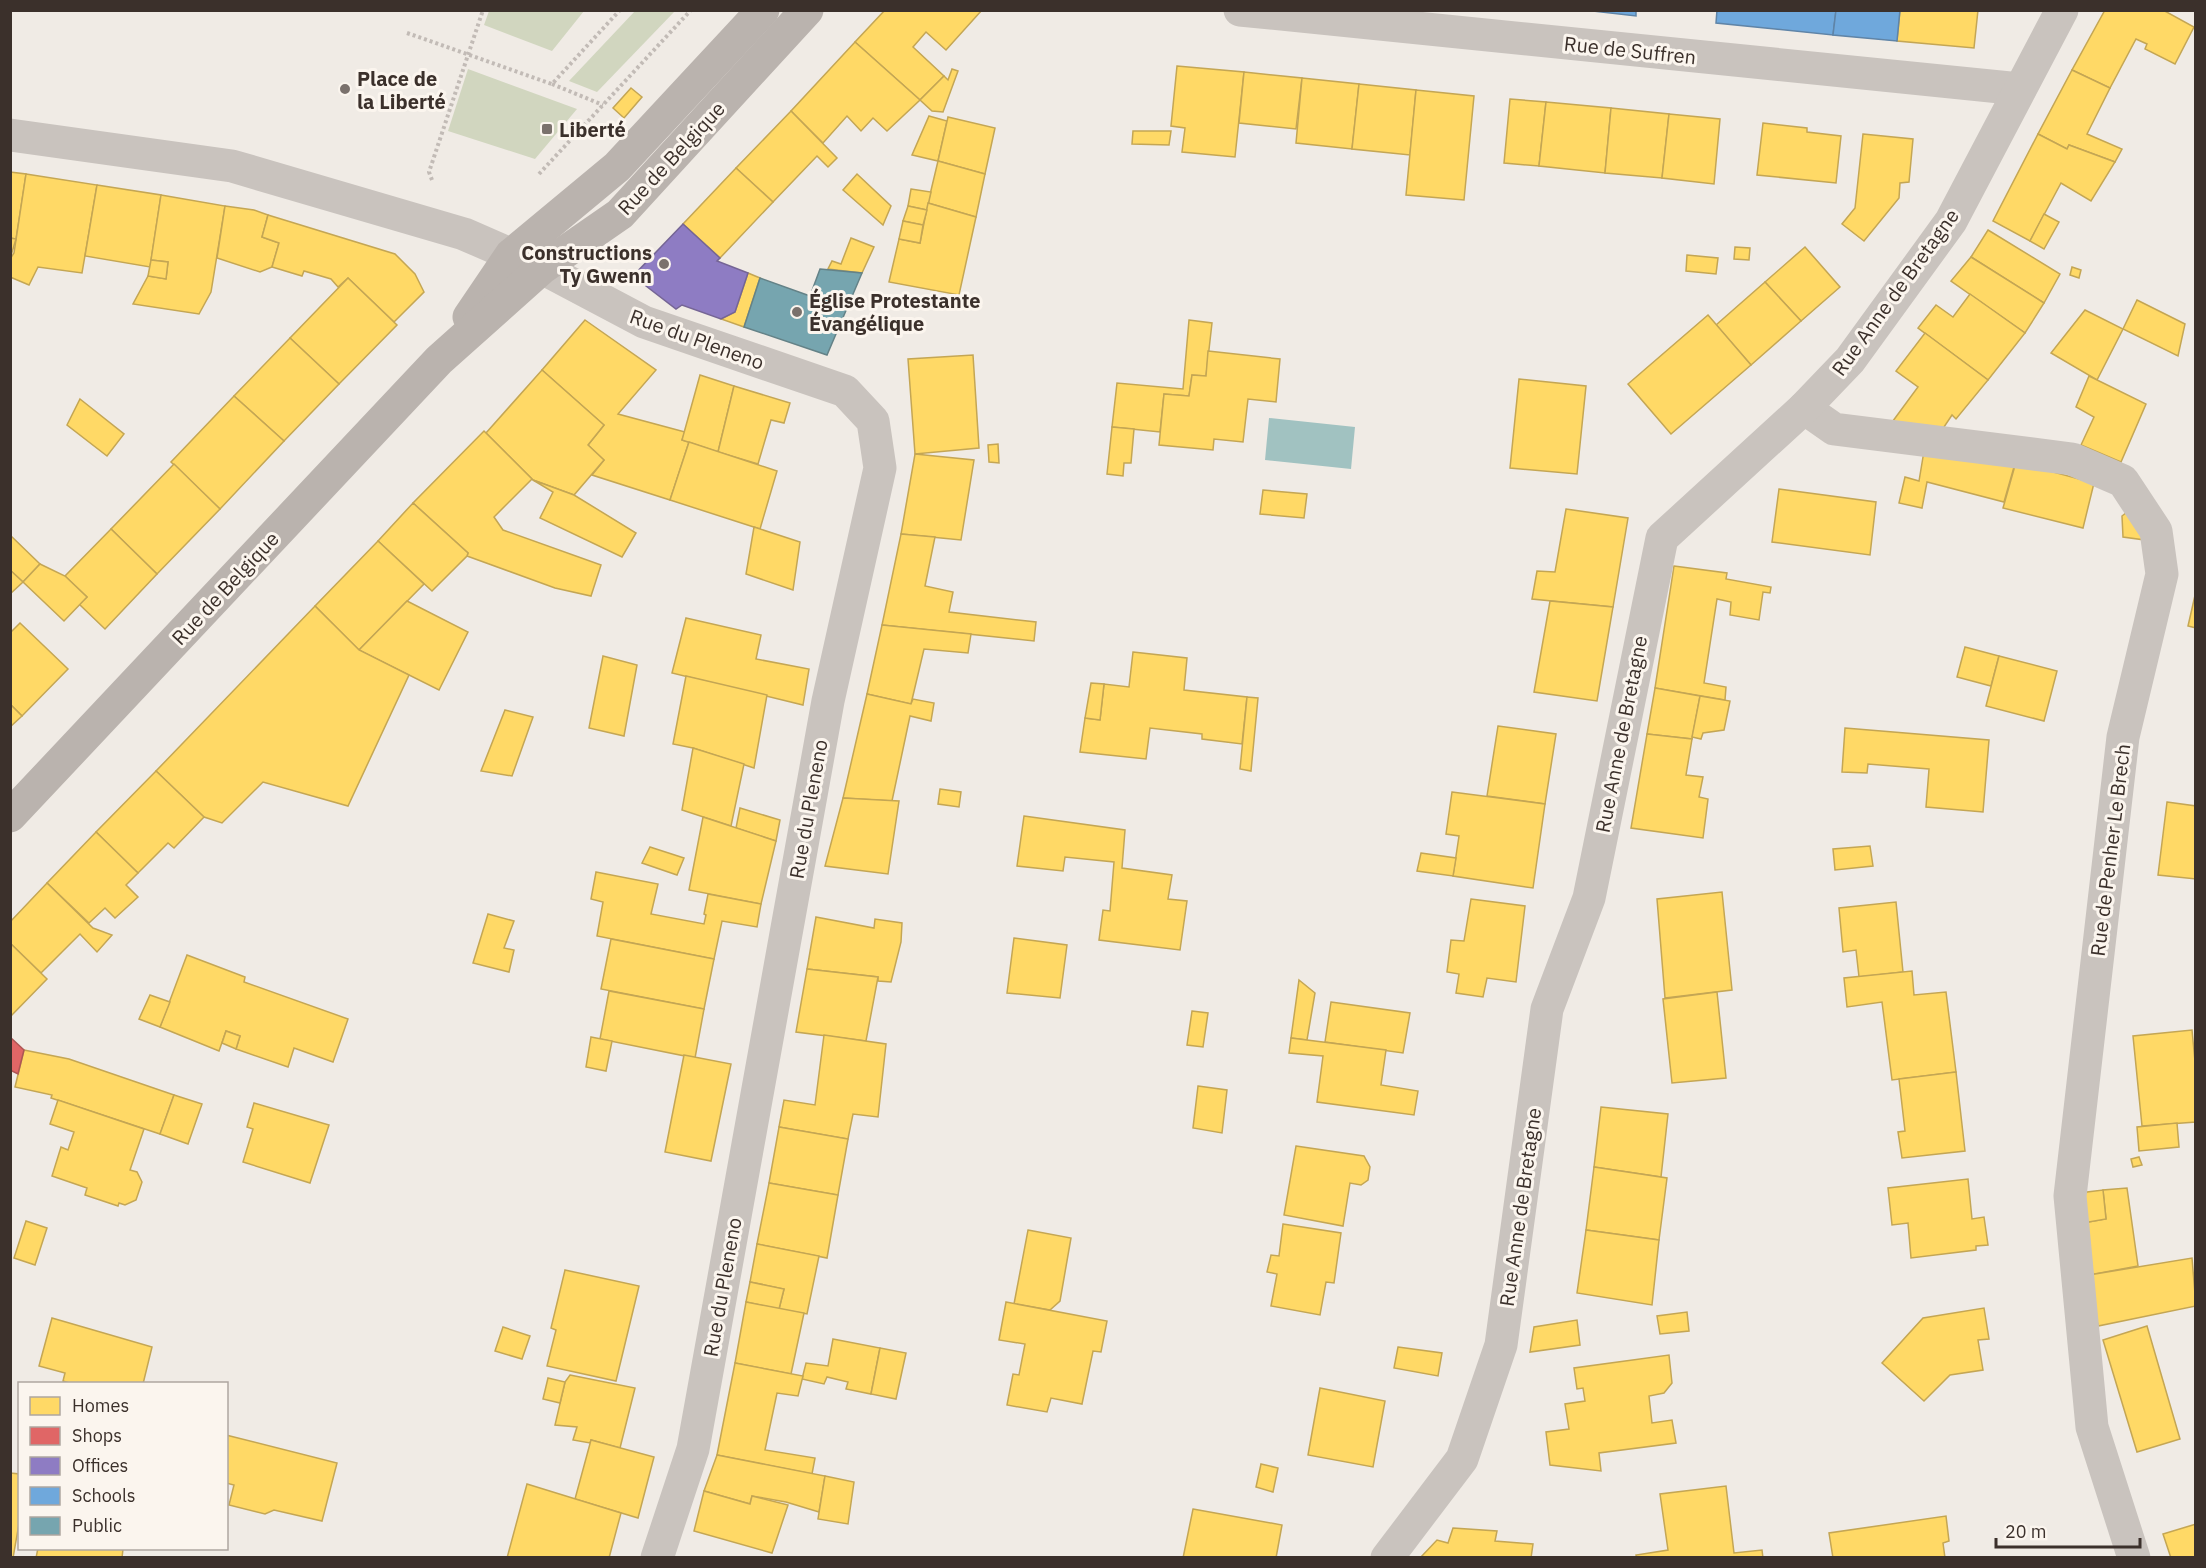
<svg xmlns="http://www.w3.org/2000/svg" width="2206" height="1568" viewBox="0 0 2206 1568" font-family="'IBM Plex Sans',sans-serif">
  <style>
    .green { fill: #d1d6bf }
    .water { fill: #a1c2c1 }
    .homes { fill: #ffd966; stroke: #c4a654; stroke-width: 1.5 }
    .shops { fill: #e06666; stroke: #ae5654; stroke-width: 1.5 }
    .offices { fill: #8e7cc3; stroke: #756595; stroke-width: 1.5 }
    .schools { fill: #6fa8dc; stroke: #5f84a7; stroke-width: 1.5 }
    .public { fill: #76a5af; stroke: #648287; stroke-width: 1.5 }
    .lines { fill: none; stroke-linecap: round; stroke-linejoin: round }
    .path { stroke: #c2bbb6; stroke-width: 4; stroke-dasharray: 3 3; stroke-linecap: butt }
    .street { stroke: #c9c3be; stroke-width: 33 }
    .secondary { stroke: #bab3ae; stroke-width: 33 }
    .poi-dot { fill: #7a716c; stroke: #fbf5ee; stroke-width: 2 }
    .labels { text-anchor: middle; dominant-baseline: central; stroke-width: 6; stroke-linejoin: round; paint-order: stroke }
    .street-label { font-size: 20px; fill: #3b302b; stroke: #fbf5ee }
    .poi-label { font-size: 20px; font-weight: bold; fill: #3b302b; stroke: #fbf5ee; text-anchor: start }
  </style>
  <rect width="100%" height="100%" fill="#f0ebe5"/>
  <g class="green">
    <polygon points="489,11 489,10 584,11 552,51 484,25"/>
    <polygon points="635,11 675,11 597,92 569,81"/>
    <polygon points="468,69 577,109 535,159 448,131"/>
  </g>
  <polygon class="water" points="1269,418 1355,427 1351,469 1265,460"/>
  <g class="homes">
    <polygon points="885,10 982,10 946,50 926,32 913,47 944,76 920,100 855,42"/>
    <polygon points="1900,10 1978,10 1974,48 1897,41"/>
    <polygon points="2105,10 2163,10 2194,27 2175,64 2145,49 2147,44 2136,39 2110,88 2072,70"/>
    <polygon points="855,42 920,100 887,131 873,118 861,131 847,116 823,143 791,111"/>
    <polygon points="1177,66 1244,72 1235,157 1182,152 1185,128 1171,126"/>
    <polygon points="952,69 958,71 943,112 932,111 920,100 944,76 948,80"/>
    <polygon points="2072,70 2110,88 2087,134 2122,149 2115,162 2069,145 2067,149 2038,134"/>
    <polygon points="1244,72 1302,78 1296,129 1239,123"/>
    <polygon points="1302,78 1359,84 1352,149 1296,143"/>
    <polygon points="1359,84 1416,90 1410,155 1352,149"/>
    <polygon points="631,88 642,97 624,118 613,108"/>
    <polygon points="1416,90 1474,96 1464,200 1406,195"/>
    <polygon points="1510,99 1546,102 1539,166 1504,163"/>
    <polygon points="1546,102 1611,108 1605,173 1539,166"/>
    <polygon points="1611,108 1669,114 1662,178 1605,173"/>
    <polygon points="791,111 837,158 828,167 817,156 773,202 736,168"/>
    <polygon points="1669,114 1720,119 1714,184 1662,178"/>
    <polygon points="929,116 947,121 938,161 912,155"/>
    <polygon points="948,117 995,128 985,174 938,161"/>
    <polygon points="1763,123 1807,128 1807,132 1841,136 1836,183 1757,175"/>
    <polygon points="1133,131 1171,131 1169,145 1132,144"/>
    <polygon points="1863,134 1913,139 1909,182 1900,183 1899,198 1864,241 1842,224 1855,208"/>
    <polygon points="2038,134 2067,149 2069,145 2115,162 2091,201 2061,183 2030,241 1993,221"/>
    <polygon points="938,161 985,174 976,217 928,203"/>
    <polygon points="736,168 773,202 720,258 683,224"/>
    <polygon points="10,172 26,174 16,239 10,238"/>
    <polygon points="26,174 97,185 82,273 38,267 29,285 10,277 10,259 14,253"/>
    <polygon points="857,174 891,206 883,225 843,190"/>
    <polygon points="97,185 161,195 150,267 85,256"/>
    <polygon points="911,189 931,192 927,210 908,206"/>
    <polygon points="161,195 225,206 211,292 199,314 133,304 148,276 166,279 168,262 151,260"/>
    <polygon points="928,203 976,217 959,295 889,282 899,239 920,243"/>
    <polygon points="225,206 254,210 268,215 262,237 279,243 272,267 260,272 217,258"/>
    <polygon points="908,206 927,210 923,225 903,221"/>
    <polygon points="2044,214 2059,222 2044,249 2030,241"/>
    <polygon points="268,215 395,254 415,274 424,292 394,322 348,278 338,287 331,279 304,271 302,276 272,267 279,243 262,237"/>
    <polygon points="903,221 923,225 920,243 899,239"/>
    <polygon points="1988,230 2060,274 2044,303 1971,257"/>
    <polygon points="10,238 16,239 10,259"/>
    <polygon points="851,238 874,247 862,273 828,269 832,261 841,264"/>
    <polygon points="1735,247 1750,248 1749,260 1734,259"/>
    <polygon points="1805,247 1840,287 1801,321 1765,282"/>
    <polygon points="1687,255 1718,258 1716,274 1686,271"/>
    <polygon points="1971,257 2044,303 2025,333 1951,281"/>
    <polygon points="151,260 168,262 166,279 148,276"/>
    <polygon points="2072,267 2081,270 2079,278 2070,275"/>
    <polygon points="748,273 760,278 744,327 721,319 735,312"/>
    <polygon points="348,278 397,325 339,384 290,338"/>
    <polygon points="1765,282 1801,321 1751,365 1716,325"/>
    <polygon points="1970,294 2025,333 1988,380 1918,328 1936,305 1953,317"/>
    <polygon points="2137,300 2185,324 2178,356 2123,329"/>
    <polygon points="2085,310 2123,329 2097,380 2051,353"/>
    <polygon points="1708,315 1751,365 1671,434 1628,384"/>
    <polygon points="585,320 656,370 618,414 685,432 682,440 689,442 670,500 592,475 604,460 588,445 604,425 542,370"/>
    <polygon points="1189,320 1212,323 1206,376 1192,375 1189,396 1164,394 1160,432 1112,427 1117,383 1183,389"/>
    <polygon points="1925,333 1988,380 1956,419 1952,415 1942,430 1890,425 1918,387 1896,371"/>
    <polygon points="290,338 339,384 284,441 234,396"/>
    <polygon points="1208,351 1280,359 1276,402 1248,399 1243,442 1214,439 1213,450 1159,445 1164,394 1189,396 1192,375 1206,376"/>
    <polygon points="973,355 979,448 915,454 908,359"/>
    <polygon points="542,370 604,425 588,445 604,460 574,495 533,480 486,433"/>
    <polygon points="700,375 734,386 718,452 682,440"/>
    <polygon points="2089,376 2146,404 2121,462 2081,445 2094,417 2076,407"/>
    <polygon points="1519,379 1586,386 1577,474 1510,468"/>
    <polygon points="734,386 790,403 784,423 771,420 758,464 718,452"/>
    <polygon points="234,396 284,441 220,509 171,462"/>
    <polygon points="80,399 124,434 107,456 67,425"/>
    <polygon points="1112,427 1134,429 1131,463 1124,463 1123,476 1107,474"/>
    <polygon points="484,431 532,479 494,517 503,530 601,565 591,596 555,588 467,556 468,553 413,503"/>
    <polygon points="689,442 777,471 760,529 670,500"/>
    <polygon points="998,444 999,463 989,462 988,445"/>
    <polygon points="1924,451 2014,467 2004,502 1927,482 1922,508 1899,503 1905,477 1919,481"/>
    <polygon points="915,454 974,460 961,540 901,534"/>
    <polygon points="2016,462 2094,483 2083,528 2003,508"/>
    <polygon points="174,464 220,509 157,574 111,529"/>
    <polygon points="533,480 574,495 636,533 622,557 540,518 553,492"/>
    <polygon points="1779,489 1876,502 1870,555 1772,542"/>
    <polygon points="1263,490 1307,494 1304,518 1260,514"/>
    <polygon points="413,503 468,553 467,556 432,591 378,541"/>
    <polygon points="1566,509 1628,518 1613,607 1532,599 1537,571 1555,572"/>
    <polygon points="2131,509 2145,540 2123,537 2122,516"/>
    <polygon points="754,527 800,542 793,590 746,574"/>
    <polygon points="111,529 157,574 105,629 79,604 87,597 65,576"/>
    <polygon points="901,534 935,537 925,586 953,592 949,612 1036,622 1034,641 882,625"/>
    <polygon points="10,535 40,564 23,582 10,570"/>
    <polygon points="378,541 424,584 359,650 315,606"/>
    <polygon points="40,564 65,576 87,597 64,621 23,582"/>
    <polygon points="1674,566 1727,573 1726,579 1771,587 1770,593 1763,592 1759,620 1730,615 1731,602 1717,599 1704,683 1726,687 1725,700 1655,688"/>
    <polygon points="10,570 23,582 10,594"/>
    <polygon points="2196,591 2196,628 2188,626"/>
    <polygon points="407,601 468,632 439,690 359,650"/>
    <polygon points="1550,601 1613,607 1597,701 1534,692"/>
    <polygon points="315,606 359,650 409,675 348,806 263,782 222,823 204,817 156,771"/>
    <polygon points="686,618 761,635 756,659 809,669 803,705 672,673"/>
    <polygon points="20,623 68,669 22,716 10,704 10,633"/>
    <polygon points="882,625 971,634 968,653 924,649 911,704 867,694"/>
    <polygon points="1965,647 1999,656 1991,686 1957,677"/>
    <polygon points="1133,652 1187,658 1184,690 1247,697 1242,744 1202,739 1202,734 1150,728 1146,759 1080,752 1085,718 1100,720 1104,684 1129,687"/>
    <polygon points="603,656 637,665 624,736 589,728"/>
    <polygon points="1999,656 2057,671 2044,721 1986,706"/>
    <polygon points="686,676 767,695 754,768 693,748 673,744"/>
    <polygon points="1091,683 1104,684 1100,720 1085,718"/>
    <polygon points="1655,688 1700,696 1692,739 1647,734"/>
    <polygon points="867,694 911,704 913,699 934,703 931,721 910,716 892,801 843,798"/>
    <polygon points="1700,696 1730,701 1724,730 1703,733 1701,739 1692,737"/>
    <polygon points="1247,697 1258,698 1251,771 1240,769"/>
    <polygon points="10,704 22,716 10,727"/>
    <polygon points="505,710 533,717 512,776 481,771"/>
    <polygon points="1498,726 1556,734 1545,804 1487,796"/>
    <polygon points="1845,728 1989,740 1983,812 1926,807 1929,769 1868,764 1867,773 1842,772"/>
    <polygon points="1647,734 1692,739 1686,775 1703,777 1699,797 1708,799 1703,838 1631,828"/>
    <polygon points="693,748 744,764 731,826 682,810"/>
    <polygon points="156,771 204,817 174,848 168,843 138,873 96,832"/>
    <polygon points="940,789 961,792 959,807 938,804"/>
    <polygon points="1452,792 1545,804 1533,888 1453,876 1459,836 1446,834"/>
    <polygon points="843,798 899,801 888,874 825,866"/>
    <polygon points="2167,802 2196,806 2196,879 2158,875"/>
    <polygon points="740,808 780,820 776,841 736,828"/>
    <polygon points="1024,816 1125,830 1122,868 1172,875 1168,899 1187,901 1180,950 1099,940 1103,910 1110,911 1114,862 1065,857 1063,871 1017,866"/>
    <polygon points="703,817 776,841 761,904 689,890"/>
    <polygon points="96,832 138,873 126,885 138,897 115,918 105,908 89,923 47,883"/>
    <polygon points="1870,846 1873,866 1835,870 1833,849"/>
    <polygon points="650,847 684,858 677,875 642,863"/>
    <polygon points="1421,853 1456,858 1453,876 1417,871"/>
    <polygon points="596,872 658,884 651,914 704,924 706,915 704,914 708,894 761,904 757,927 722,921 714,959 597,936 603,902 591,899"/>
    <polygon points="47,883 93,928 112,935 97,952 80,934 41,973 10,943 10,922"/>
    <polygon points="1722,892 1732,990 1665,998 1657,899"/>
    <polygon points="1471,899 1525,906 1516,982 1487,978 1483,997 1456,993 1459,974 1447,972 1451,940 1464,941"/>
    <polygon points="1896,902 1903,972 1859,977 1856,950 1843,952 1839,908"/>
    <polygon points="488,914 514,921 504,948 514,950 509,972 473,963"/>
    <polygon points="816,917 874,928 875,919 902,923 901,942 891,982 878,981 878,977 807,969"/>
    <polygon points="1014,938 1067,945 1060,998 1007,993"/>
    <polygon points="611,939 714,959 704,1009 601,989"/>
    <polygon points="10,943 47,979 10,1017"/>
    <polygon points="187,955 245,977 244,982 348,1019 333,1062 294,1048 288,1067 236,1049 240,1036 226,1031 219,1051 160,1027"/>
    <polygon points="807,969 878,977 866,1041 796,1032"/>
    <polygon points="1912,971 1914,995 1946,992 1956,1072 1892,1080 1882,1002 1847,1007 1844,978"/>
    <polygon points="1299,980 1315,993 1307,1040 1291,1038"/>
    <polygon points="609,991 704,1009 695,1058 600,1039"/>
    <polygon points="1717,992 1726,1078 1672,1083 1663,999"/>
    <polygon points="150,995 170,1002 160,1027 139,1019"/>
    <polygon points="1331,1002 1410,1013 1403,1053 1325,1042"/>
    <polygon points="1192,1011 1208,1013 1203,1047 1187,1045"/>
    <polygon points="2192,1030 2196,1072 2196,1122 2142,1126 2133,1036"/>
    <polygon points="226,1031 240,1036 236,1049 222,1043"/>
    <polygon points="824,1035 886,1044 878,1117 853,1114 848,1139 779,1127 784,1100 815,1105"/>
    <polygon points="591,1037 612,1041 606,1071 586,1067"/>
    <polygon points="1291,1038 1386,1050 1381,1085 1418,1091 1414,1115 1317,1102 1323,1056 1289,1053"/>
    <polygon points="24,1050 69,1059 174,1095 160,1134 51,1098 52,1095 15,1087"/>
    <polygon points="684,1055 731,1064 711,1161 665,1152"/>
    <polygon points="1956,1072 1965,1151 1902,1158 1898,1132 1905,1131 1899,1079"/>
    <polygon points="1198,1086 1227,1090 1222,1133 1193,1128"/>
    <polygon points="174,1095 202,1104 188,1144 160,1134"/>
    <polygon points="58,1100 144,1129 130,1170 137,1172 142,1182 136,1200 125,1205 119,1203 118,1206 85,1195 87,1188 52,1176 61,1147 68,1150 74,1132 50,1124"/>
    <polygon points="254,1103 329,1125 310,1183 243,1162 253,1129 247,1127"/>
    <polygon points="1601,1107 1668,1114 1661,1177 1594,1167"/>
    <polygon points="2177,1123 2179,1147 2139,1151 2137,1127"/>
    <polygon points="779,1127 848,1139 838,1195 769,1183"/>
    <polygon points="1296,1146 1364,1156 1370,1167 1368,1180 1361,1185 1350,1183 1343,1226 1284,1215"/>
    <polygon points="2139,1157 2142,1165 2133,1167 2131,1159"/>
    <polygon points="1594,1167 1667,1178 1659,1240 1586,1230"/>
    <polygon points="1968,1179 1972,1219 1984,1217 1988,1245 1976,1246 1976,1250 1911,1258 1908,1223 1892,1225 1888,1188"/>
    <polygon points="769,1183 838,1195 827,1258 757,1244"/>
    <polygon points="2127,1188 2138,1266 2089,1275 2083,1223 2106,1219 2103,1190"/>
    <polygon points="2103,1190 2106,1219 2083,1223 2079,1193"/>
    <polygon points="26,1221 47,1228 35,1265 14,1258"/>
    <polygon points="1283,1224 1341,1233 1334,1283 1326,1282 1320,1315 1271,1306 1277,1274 1267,1272 1271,1255 1279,1256"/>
    <polygon points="1028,1230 1071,1238 1060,1301 1050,1310 1014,1304"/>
    <polygon points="1586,1230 1659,1240 1652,1305 1577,1293"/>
    <polygon points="757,1244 819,1256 807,1314 779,1309 784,1289 750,1282"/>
    <polygon points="2192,1258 2196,1306 2098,1326 2089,1275"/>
    <polygon points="565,1270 639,1286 616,1381 547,1366 556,1330 551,1328"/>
    <polygon points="750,1282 784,1289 779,1309 746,1302"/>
    <polygon points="746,1302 804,1313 791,1374 735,1363"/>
    <polygon points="1006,1302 1107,1321 1101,1352 1093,1351 1082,1404 1051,1398 1047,1412 1007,1405 1013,1374 1019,1375 1025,1344 999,1340"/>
    <polygon points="1984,1308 1989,1339 1978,1340 1983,1370 1950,1375 1924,1401 1882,1363 1923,1318"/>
    <polygon points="1687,1312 1689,1331 1660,1334 1657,1316"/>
    <polygon points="52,1318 152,1347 143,1384 72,1384 63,1381 65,1373 39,1366"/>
    <polygon points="1577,1320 1580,1345 1530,1352 1534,1327"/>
    <polygon points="2147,1326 2180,1439 2137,1452 2103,1340"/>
    <polygon points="503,1327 530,1336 522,1359 495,1351"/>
    <polygon points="833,1339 880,1348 871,1394 846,1389 848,1382 827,1377 824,1384 802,1379 806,1363 828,1366"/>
    <polygon points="1398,1347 1442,1353 1438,1376 1394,1368"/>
    <polygon points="880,1348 906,1353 896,1399 871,1394"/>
    <polygon points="1669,1355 1672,1383 1664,1393 1649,1396 1652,1423 1672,1420 1676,1443 1599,1453 1601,1471 1550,1465 1546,1432 1569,1429 1565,1404 1585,1401 1583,1388 1577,1389 1574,1368"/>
    <polygon points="735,1363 803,1376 798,1396 777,1393 765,1450 815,1458 812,1474 717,1455"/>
    <polygon points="570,1375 635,1388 620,1448 591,1440 590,1443 573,1440 577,1427 555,1425 565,1382"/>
    <polygon points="548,1378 565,1382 560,1403 543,1399"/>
    <polygon points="1320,1388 1385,1401 1373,1467 1308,1455"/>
    <polygon points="226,1435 337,1463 322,1521 274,1510 265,1514 229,1505 234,1485 226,1483"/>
    <polygon points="591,1440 654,1457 638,1518 575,1499"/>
    <polygon points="717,1455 825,1476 819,1512 786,1502 752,1496 750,1504 704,1491"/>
    <polygon points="1261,1464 1278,1468 1273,1492 1256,1487"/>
    <polygon points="10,1473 20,1474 20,1518 13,1558 10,1558"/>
    <polygon points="825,1476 854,1482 848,1524 818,1519"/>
    <polygon points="527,1484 621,1513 609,1558 507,1558"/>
    <polygon points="1726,1486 1734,1553 1762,1550 1763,1558 1637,1558 1636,1555 1668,1550 1660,1494"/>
    <polygon points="704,1491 750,1504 752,1496 788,1505 772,1553 694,1531"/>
    <polygon points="1193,1509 1282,1525 1276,1558 1183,1558"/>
    <polygon points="1946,1516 1949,1541 1943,1543 1945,1558 1833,1558 1829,1533"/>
    <polygon points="2196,1524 2196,1558 2171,1558 2163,1534"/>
    <polygon points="1453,1528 1497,1531 1495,1541 1533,1544 1531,1558 1420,1558 1437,1540 1448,1543"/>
    <polygon points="38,1548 125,1548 123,1549 122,1558 36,1558"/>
  </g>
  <polygon class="shops" points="10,1037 24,1050 18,1074 10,1070"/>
  <polygon class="offices" points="683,224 720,258 717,261 748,273 735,312 721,319 682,305 676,309 633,276"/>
  <g class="schools">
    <polygon points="1584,10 1636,10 1636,16"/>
    <polygon points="1717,10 1836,10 1833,35 1716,23"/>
    <polygon points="1836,10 1900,10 1897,41 1833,35"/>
  </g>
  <polygon class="public" points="820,269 862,273 827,355 744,327 760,278 810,296"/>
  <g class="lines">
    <g class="path">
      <polyline points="407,33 552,84 620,10"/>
      <polyline points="552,84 603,105"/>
      <polyline points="539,174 691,10"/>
      <polyline points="432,180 429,172 483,10"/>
    </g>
    <g class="street">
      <polyline points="1240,10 2020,89"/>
      <polyline points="10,135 232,166 464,234 542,268 644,322 845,391 873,421 880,468 828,701 693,1449 657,1558"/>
      <polyline points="1804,408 1834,429 2072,459 2123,481 2156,531 2162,574 2123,737 2070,1196 2092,1427 2134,1558"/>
      <polyline points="1387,1558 1462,1459 1501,1345 1547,1009 1589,898 1662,538 1804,408 1850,360 1951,221 2062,10"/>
    </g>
    <g class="secondary">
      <polyline points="469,317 511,255 617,167 763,10"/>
      <polyline points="10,816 439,360 542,268 620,214 807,10"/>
    </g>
  </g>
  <g class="poi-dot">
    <circle cx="345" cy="89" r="6"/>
    <rect x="541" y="123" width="12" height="12" rx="3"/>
    <circle cx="664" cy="264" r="6"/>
    <circle cx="797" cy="312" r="6"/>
  </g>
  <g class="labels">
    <g class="street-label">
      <text transform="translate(1630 50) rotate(6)">Rue de Suffren</text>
      <text transform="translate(671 158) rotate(-47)">Rue de Belgique</text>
      <text transform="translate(1895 292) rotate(-54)">Rue Anne de Bretagne</text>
      <text transform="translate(697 339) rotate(20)">Rue du Pleneno</text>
      <text transform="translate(225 588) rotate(-47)">Rue de Belgique</text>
      <text transform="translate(1621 734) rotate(-79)">Rue Anne de Bretagne</text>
      <text transform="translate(808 809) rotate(-80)">Rue du Pleneno</text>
      <text transform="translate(2110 850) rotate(-83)">Rue de Penher Le Brech</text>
      <text transform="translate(1520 1207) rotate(-82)">Rue Anne de Bretagne</text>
      <text transform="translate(722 1287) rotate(-80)">Rue du Pleneno</text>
    </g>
    <g class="poi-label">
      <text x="357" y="78">Place de<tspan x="357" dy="23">la Liberté</tspan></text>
      <text x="559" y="129">Liberté</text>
      <text x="652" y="252" text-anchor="end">Constructions<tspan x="652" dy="23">Ty Gwenn</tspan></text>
      <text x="809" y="300">Église Protestante<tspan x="809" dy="23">Évangélique</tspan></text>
    </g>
  </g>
  <rect width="2206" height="1568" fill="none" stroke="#3b302b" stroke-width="24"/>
  <rect x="18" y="1382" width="210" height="168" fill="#fbf5ee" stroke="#aea6a0" stroke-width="1.5"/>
  <rect x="30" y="1397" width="30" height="18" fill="#ffd966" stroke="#aea6a0" stroke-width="1.5"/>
  <text x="72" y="1412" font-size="18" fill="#3b302b">Homes</text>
  <rect x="30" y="1427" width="30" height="18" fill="#e06666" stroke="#aea6a0" stroke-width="1.5"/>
  <text x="72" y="1442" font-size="18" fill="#3b302b">Shops</text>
  <rect x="30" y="1457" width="30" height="18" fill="#8e7cc3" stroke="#aea6a0" stroke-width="1.5"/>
  <text x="72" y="1472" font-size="18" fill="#3b302b">Offices</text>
  <rect x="30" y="1487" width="30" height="18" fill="#6fa8dc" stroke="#aea6a0" stroke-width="1.5"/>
  <text x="72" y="1502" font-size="18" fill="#3b302b">Schools</text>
  <rect x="30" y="1517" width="30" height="18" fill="#76a5af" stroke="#aea6a0" stroke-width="1.5"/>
  <text x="72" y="1532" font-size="18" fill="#3b302b">Public</text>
  <path d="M1996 1538v9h144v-9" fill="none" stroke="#3b302b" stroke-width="3"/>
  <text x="2005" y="1538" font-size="18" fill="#3b302b" stroke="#fbf5ee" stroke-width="4.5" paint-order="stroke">20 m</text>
</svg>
